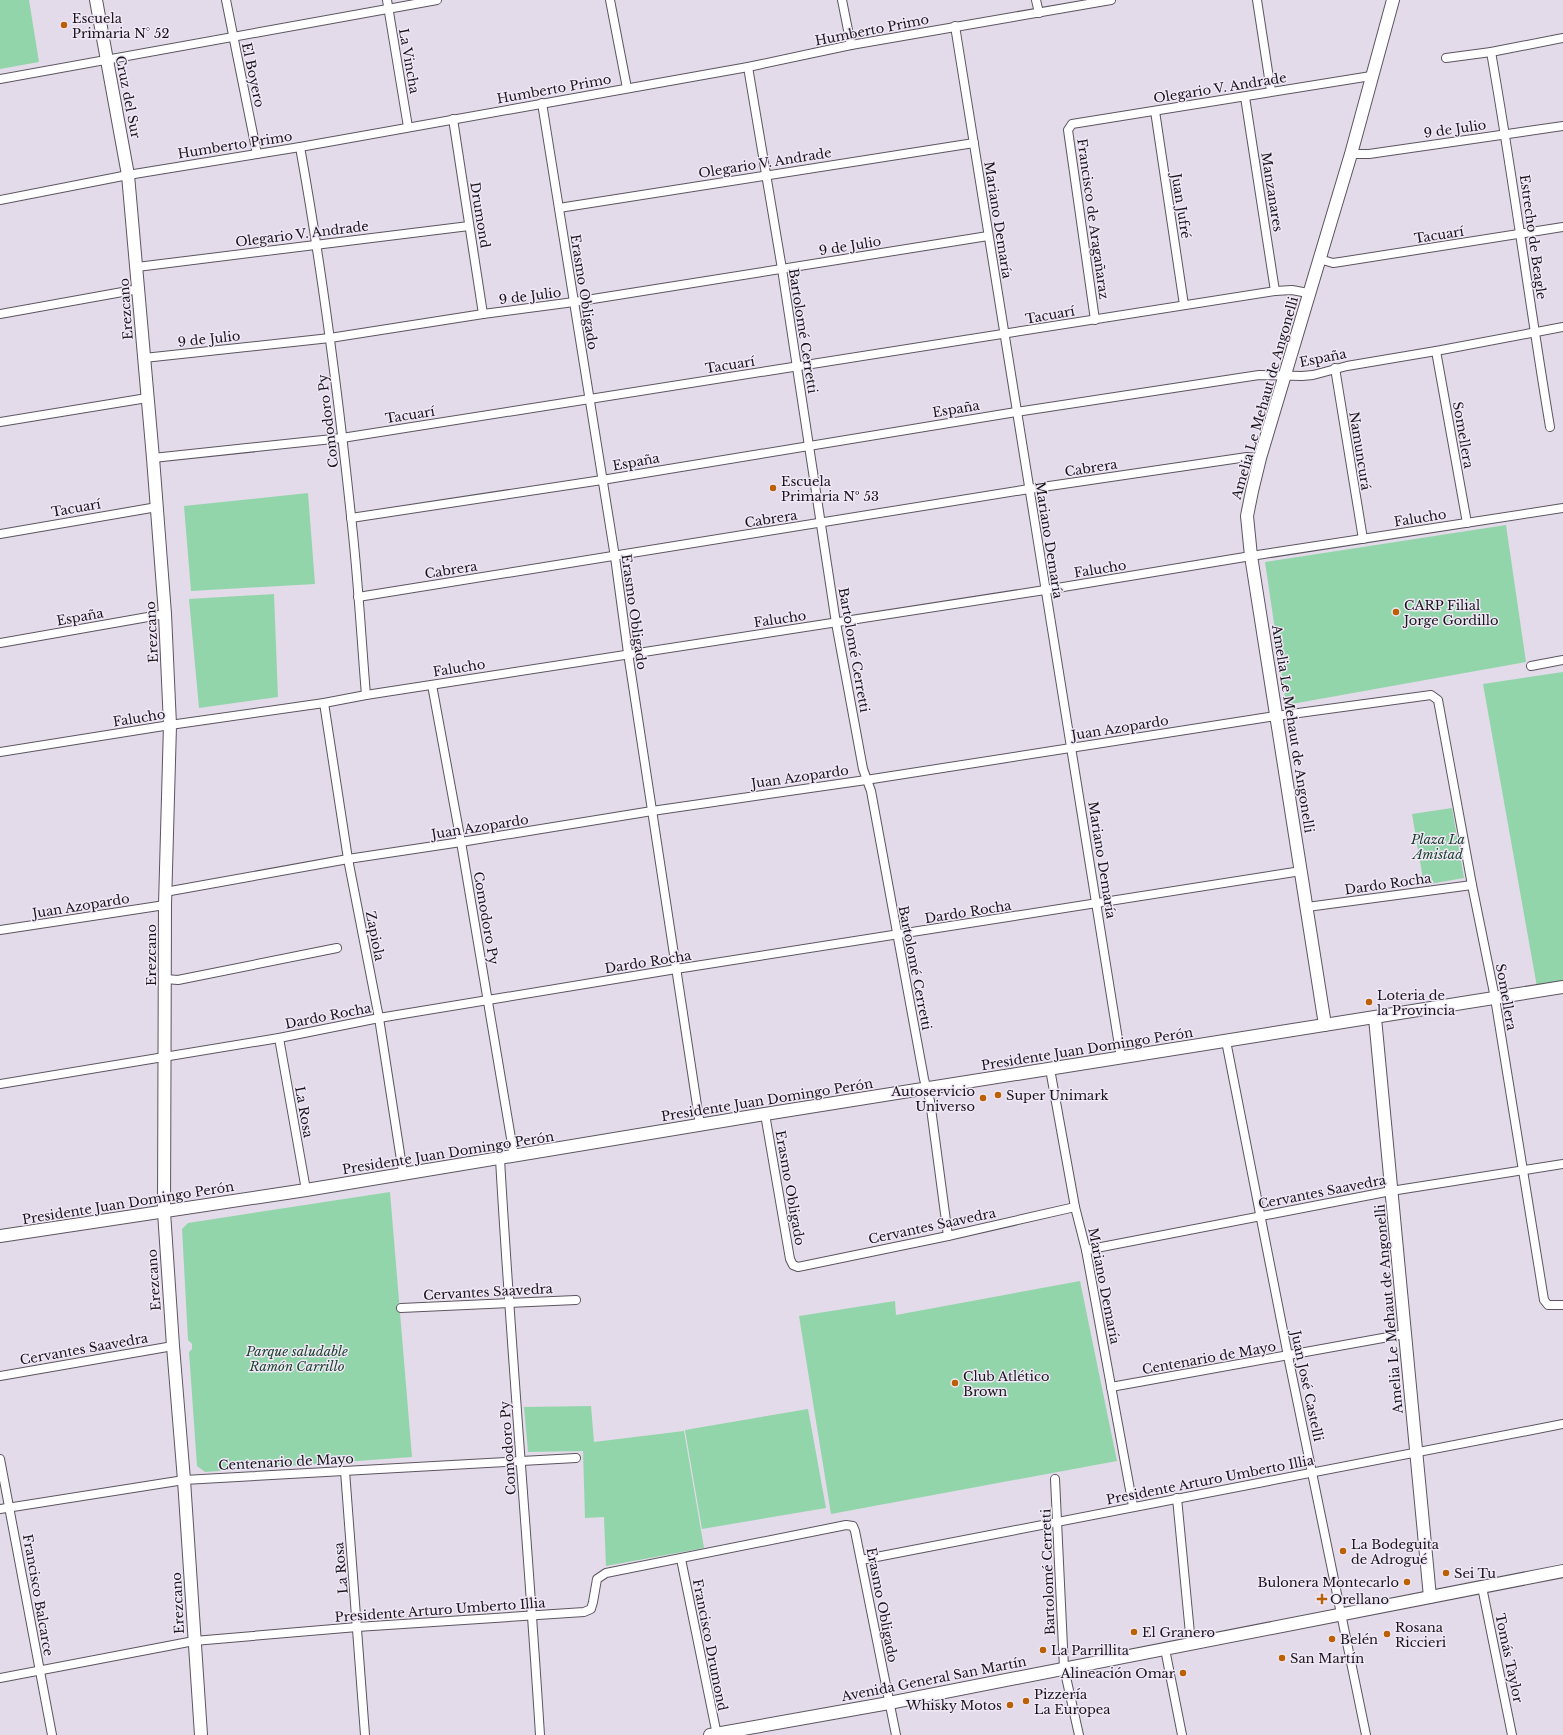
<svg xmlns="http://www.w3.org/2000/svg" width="1563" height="1735" viewBox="0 0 1563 1735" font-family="'Libre Baskerville',serif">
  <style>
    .green { fill: #93d5aa }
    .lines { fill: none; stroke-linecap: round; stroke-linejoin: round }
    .street-casing { stroke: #5c5560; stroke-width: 10 }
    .secondary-casing { stroke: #5c5560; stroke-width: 14 }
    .street { stroke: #fff; stroke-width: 8 }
    .secondary { stroke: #fff; stroke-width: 12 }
    .poi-dot { fill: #bb6004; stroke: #f0e8f6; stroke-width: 1.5 }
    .labels { text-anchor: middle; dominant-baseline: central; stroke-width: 3; stroke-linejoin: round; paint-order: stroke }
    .poi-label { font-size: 13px; fill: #18151a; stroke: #f0e8f6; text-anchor: start }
    .street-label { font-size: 13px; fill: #18151a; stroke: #f0e8f6 }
    .park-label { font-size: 13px; font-style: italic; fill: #1a422b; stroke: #f0e8f6 }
  </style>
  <rect width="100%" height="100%" fill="#e3dbe9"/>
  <g class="green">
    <polygon points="0,0 29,0 39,62 0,69"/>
    <polygon points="308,493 315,584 191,591 184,506"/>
    <polygon points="1506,525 1526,662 1286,705 1265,562"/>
    <polygon points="274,594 278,697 199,708 189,599"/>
    <polygon points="1563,672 1563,983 1537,987 1483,684"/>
    <polygon points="1452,808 1464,878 1424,885 1412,814"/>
    <polygon points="390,1192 412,1457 205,1472 197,1466 189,1352 192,1349 192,1344 188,1340 182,1229 188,1223"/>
    <polygon points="1080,1281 1117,1461 831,1514 799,1316 895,1301 896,1315"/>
    <polygon points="591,1406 594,1442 684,1431 704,1548 606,1566 604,1517 585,1518 583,1451 528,1452 524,1407"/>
    <polygon points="808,1409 826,1508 702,1529 685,1430"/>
  </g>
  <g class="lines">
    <g class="street-casing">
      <g id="street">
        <polyline points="226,0 257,154"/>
        <polyline points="387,0 408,127"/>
        <polyline points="610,0 627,88"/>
        <polyline points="842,0 851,45"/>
        <polyline points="1036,0 1039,13"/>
        <polyline points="1257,0 1271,91"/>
        <path d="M 955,26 C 1010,370 1066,714 1121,1058"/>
        <path d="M 1491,52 C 1513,176 1529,302 1550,427"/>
        <polyline points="1446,58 1491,52 1563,38"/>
        <polyline points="748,67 782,269 836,623 863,769 871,791 924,1079 930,1101 948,1236"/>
        <polyline points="0,79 437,0"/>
        <polyline points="1245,97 1275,291"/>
        <polyline points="542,103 615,557 628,653 700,1125"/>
        <polyline points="1155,111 1184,305"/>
        <polyline points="453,119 483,314"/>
        <path d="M 300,147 C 322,269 338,393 351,516 C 358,576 361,635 366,695"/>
        <polyline points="1351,154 1369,154 1563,126"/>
        <polyline points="0,200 128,175 300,147 748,67 851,45 1111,0"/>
        <polyline points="559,208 974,143"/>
        <polyline points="1319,259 1333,263 1340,262 1563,227"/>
        <polyline points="137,267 469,226"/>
        <polyline points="0,314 139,289"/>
        <polyline points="1095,320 1068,130 1072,124 1371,76"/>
        <polyline points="1436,351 1467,523"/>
        <polyline points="144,358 330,338 483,314 574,302 988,236"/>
        <polyline points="1335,368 1363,539"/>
        <polyline points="0,422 147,398"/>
        <polyline points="153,458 342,438 1275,291 1292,290 1308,293"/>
        <polyline points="351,518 602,480 1016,412 1259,375 1302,376 1313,375 1347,366 1436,351 1563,327"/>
        <polyline points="0,534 157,507"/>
        <polyline points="358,597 1029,489 1247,457 1260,458"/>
        <polyline points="0,643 165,614"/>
        <polyline points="1531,666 1563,660"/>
        <polyline points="432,685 461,842 514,1156"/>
        <polyline points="324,703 348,859 379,1018 403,1173"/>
        <polyline points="0,752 170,725 324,703 366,695 1045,590 1251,556 1563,508"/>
        <polyline points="165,892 348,859 461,842 652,811 866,780 1269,717 1431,695 1438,700 1472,885 1495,998 1544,1300 1548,1305 1563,1305"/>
        <polyline points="1307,907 1472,885"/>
        <polyline points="0,930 165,905"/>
        <polyline points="165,979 178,980 337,948"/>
        <polyline points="279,1038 306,1190"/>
        <polyline points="1226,1041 1288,1356 1366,1735"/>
        <polyline points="1050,1069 1075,1207 1086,1250 1133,1506"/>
        <polyline points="0,1084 279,1038 379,1018 676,969 1301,871"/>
        <polyline points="765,1114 790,1259 793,1265 798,1267 948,1236 1075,1207"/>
        <path d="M 500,1159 C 511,1351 528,1543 540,1735"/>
        <polyline points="1086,1250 1391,1191 1563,1164"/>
        <polyline points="401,1308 576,1300"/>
        <polyline points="0,1376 173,1346"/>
        <polyline points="1111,1387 1405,1334"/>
        <polyline points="0,1459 52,1735"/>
        <polyline points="345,1471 365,1735"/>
        <polyline points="1055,1479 1064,1668 1079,1735"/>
        <polyline points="1177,1498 1191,1644"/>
        <polyline points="0,1509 184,1480 576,1458"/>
        <polyline points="681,1559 717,1735"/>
        <polyline points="861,1560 1563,1424"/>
        <polyline points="1482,1587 1512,1735"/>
        <polyline points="1165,1649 1182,1735"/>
        <polyline points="0,1678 194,1641 357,1627 584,1612 591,1609 593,1602 597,1579 606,1573 846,1525 853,1526 855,1531 896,1735"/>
      </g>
    </g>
    <g class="secondary-casing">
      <g id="secondary">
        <polyline points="96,0 128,175 153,458 165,614 170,725 165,905 164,1212 173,1346 184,1480 201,1735"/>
        <polyline points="1375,1018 1430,1597"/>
        <polyline points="1325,1025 1251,556 1247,516 1252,491 1260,458 1351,154 1393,0"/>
        <polyline points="0,1236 306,1190 765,1114 1563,987"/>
        <polyline points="710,1735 889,1703 1563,1571"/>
      </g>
    </g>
    <use href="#street" class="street"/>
    <use href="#secondary" class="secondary"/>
  </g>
  <g class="poi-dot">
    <circle cx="64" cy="25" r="4"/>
    <circle cx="773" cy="488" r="4"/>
    <circle cx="1396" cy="612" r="4"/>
    <circle cx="1369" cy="1002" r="4"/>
    <circle cx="998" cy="1095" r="4"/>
    <circle cx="983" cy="1098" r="4"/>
    <circle cx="955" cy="1383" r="4"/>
    <circle cx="1343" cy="1551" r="4"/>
    <circle cx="1446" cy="1573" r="4"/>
    <circle cx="1407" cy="1582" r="4"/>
    <path d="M1320 1593h4v4h4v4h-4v4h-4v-4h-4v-4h4z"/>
    <circle cx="1134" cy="1632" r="4"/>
    <circle cx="1387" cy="1634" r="4"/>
    <circle cx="1332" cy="1639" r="4"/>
    <circle cx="1043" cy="1650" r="4"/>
    <circle cx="1282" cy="1658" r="4"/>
    <circle cx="1183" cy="1673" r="4"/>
    <circle cx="1026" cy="1701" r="4"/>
    <circle cx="1010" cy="1705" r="4"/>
  </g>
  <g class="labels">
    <g class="poi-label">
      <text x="72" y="18">Escuela<tspan x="72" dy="15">Primaria N° 52</tspan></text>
      <text x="781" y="481">Escuela<tspan x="781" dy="15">Primaria Nº 53</tspan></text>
      <text x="1404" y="605">CARP Filial<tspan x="1404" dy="15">Jorge Gordillo</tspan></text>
      <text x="1377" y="995">Loteria de<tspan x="1377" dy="15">la Provincia</tspan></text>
      <text x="975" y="1091" text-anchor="end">Autoservicio<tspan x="975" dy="15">Universo</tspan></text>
      <text x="1006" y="1095">Super Unimark</text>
      <text x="963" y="1376">Club Atlético<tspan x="963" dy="15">Brown</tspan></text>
      <text x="1351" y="1544">La Bodeguita<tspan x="1351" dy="15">de Adrogué</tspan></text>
      <text x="1454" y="1573">Sei Tu</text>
      <text x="1399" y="1582" text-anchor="end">Bulonera Montecarlo</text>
      <text x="1330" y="1599">Orellano</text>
      <text x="1395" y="1627">Rosana<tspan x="1395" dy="15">Riccieri</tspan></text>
      <text x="1142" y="1632">El Granero</text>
      <text x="1340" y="1639">Belén</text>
      <text x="1051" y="1650">La Parrillita</text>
      <text x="1290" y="1658">San Martín</text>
      <text x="1175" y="1673" text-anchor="end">Alineación Omar</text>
      <text x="1034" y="1694">Pizzería<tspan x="1034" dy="15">La Europea</tspan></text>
      <text x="1002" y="1705" text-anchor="end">Whisky Motos</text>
    </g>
    <g class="street-label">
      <text transform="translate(872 30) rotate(-11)">Humberto Primo</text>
      <text transform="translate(409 61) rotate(80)">La Vincha</text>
      <text transform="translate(253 75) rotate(78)">El Boyero</text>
      <text transform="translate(1220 88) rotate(-9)">Olegario V. Andrade</text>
      <text transform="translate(554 89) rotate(-10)">Humberto Primo</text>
      <text transform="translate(128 97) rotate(79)">Cruz del Sur</text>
      <text transform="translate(1455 129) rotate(-8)">9 de Julio</text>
      <text transform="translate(235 145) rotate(-9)">Humberto Primo</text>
      <text transform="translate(765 163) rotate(-9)">Olegario V. Andrade</text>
      <text transform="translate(1272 192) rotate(81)">Manzanares</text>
      <text transform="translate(1181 206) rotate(81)">Juan Jufré</text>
      <text transform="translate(480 215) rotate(81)">Drumond</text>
      <text transform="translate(1093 219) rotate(82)">Francisco de Aragañaraz</text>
      <text transform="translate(998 220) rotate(81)">Mariano Demaría</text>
      <text transform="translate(302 234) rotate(-7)">Olegario V. Andrade</text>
      <text transform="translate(1439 235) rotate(-9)">Tacuarí</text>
      <text transform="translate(1533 237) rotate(82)">Estrecho de Beagle</text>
      <text transform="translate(850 246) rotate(-9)">9 de Julio</text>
      <text transform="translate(584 292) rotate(81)">Erasmo Obligado</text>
      <text transform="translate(530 296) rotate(-7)">9 de Julio</text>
      <text transform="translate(126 309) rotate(-94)">Erezcano</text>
      <text transform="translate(1050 315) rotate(-10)">Tacuarí</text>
      <text transform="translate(803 331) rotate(81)">Bartolomé Cerretti</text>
      <text transform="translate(209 339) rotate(-6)">9 de Julio</text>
      <text transform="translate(1323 358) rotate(-11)">España</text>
      <text transform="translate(730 365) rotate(-9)">Tacuarí</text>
      <text transform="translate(1265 398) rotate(-74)">Amelia Le Mehaut de Angonelli</text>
      <text transform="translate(956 409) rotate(-9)">España</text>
      <text transform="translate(410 415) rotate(-9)">Tacuarí</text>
      <text transform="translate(328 421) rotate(-97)">Comodoro Py</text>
      <text transform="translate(1463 435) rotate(80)">Somellera</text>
      <text transform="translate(1360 451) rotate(81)">Namuncurá</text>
      <text transform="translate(636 462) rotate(-10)">España</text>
      <text transform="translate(1091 468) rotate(-9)">Cabrera</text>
      <text transform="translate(76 508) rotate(-10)">Tacuarí</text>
      <text transform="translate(1420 518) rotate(-9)">Falucho</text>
      <text transform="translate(771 519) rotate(-9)">Cabrera</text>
      <text transform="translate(1049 540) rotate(81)">Mariano Demaría</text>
      <text transform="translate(1100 569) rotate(-9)">Falucho</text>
      <text transform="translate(451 570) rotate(-9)">Cabrera</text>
      <text transform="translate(634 612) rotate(82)">Erasmo Obligado</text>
      <text transform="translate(80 617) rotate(-10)">España</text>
      <text transform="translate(780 619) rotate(-8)">Falucho</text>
      <text transform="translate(152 632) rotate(-93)">Erezcano</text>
      <text transform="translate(854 650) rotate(80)">Bartolomé Cerretti</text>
      <text transform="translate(459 668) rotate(-9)">Falucho</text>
      <text transform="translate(139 718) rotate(-9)">Falucho</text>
      <text transform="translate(1120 728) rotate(-9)">Juan Azopardo</text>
      <text transform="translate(1293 729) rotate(81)">Amelia Le Mehaut de Angonelli</text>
      <text transform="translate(800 777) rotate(-8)">Juan Azopardo</text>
      <text transform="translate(480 827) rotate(-9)">Juan Azopardo</text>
      <text transform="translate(1102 860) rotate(81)">Mariano Demaría</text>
      <text transform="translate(1388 884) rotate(-8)">Dardo Rocha</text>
      <text transform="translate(81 906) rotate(-9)">Juan Azopardo</text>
      <text transform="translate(968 912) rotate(-9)">Dardo Rocha</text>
      <text transform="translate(486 918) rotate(80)">Comodoro Py</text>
      <text transform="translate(375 936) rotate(79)">Zapiola</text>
      <text transform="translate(151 955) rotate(-90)">Erezcano</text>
      <text transform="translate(648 962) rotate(-9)">Dardo Rocha</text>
      <text transform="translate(915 968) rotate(79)">Bartolomé Cerretti</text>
      <text transform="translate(1506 997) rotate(80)">Somellera</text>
      <text transform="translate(328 1016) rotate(-11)">Dardo Rocha</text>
      <text transform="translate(1087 1049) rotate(-9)">Presidente Juan Domingo Perón</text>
      <text transform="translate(767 1100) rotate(-9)">Presidente Juan Domingo Perón</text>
      <text transform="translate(304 1112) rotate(80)">La Rosa</text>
      <text transform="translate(448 1153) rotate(-9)">Presidente Juan Domingo Perón</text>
      <text transform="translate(790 1188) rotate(80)">Erasmo Obligado</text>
      <text transform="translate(1322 1192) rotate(-11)">Cervantes Saavedra</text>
      <text transform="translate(128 1203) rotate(-9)">Presidente Juan Domingo Perón</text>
      <text transform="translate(932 1226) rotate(-12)">Cervantes Saavedra</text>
      <text transform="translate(154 1280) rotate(-94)">Erezcano</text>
      <text transform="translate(1104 1286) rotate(79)">Mariano Demaría</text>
      <text transform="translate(488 1292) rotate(-3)">Cervantes Saavedra</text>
      <text transform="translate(1389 1309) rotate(-95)">Amelia Le Mehaut de Angonelli</text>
      <text transform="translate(84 1349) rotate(-10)">Cervantes Saavedra</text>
      <text transform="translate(1209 1358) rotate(-10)">Centenario de Mayo</text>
      <text transform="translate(1307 1386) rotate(78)">Juan José Castelli</text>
      <text transform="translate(508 1448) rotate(-94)">Comodoro Py</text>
      <text transform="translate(286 1462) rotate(-3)">Centenario de Mayo</text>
      <text transform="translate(1210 1480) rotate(-11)">Presidente Arturo Umberto Illia</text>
      <text transform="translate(341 1568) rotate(-95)">La Rosa</text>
      <text transform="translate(1048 1572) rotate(-92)">Bartolomé Cerretti</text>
      <text transform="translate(38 1595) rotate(80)">Francisco Balcarce</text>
      <text transform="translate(178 1603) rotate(-93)">Erezcano</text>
      <text transform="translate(882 1605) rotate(79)">Erasmo Obligado</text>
      <text transform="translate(440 1610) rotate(-4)">Presidente Arturo Umberto Illia</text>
      <text transform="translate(710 1645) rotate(79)">Francisco Drumond</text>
      <text transform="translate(1509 1658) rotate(78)">Tomás Taylor</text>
      <text transform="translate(934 1679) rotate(-11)">Avenida General San Martín</text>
    </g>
    <g class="park-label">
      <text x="1438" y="839">Plaza La<tspan x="1438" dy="15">Amistad</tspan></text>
      <text x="297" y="1351">Parque saludable<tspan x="297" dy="15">Ramón Carrillo</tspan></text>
    </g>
  </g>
</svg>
